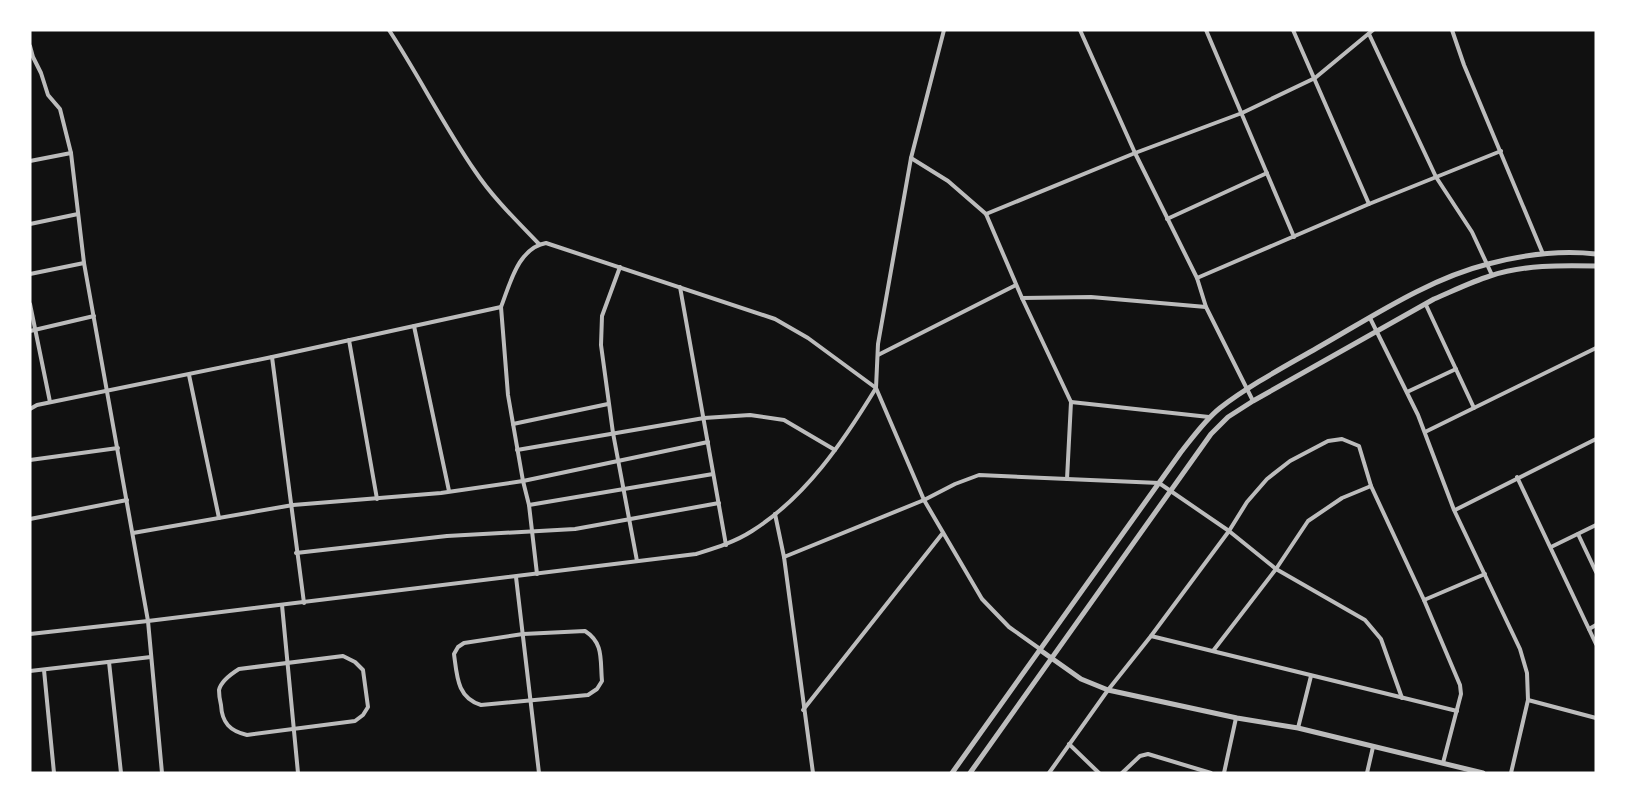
<svg xmlns="http://www.w3.org/2000/svg" width="1626" height="803" viewBox="0 0 1626 803" font-family="'Open Sans',sans-serif">
  <style>
    .lines { fill: none; stroke-linecap: round; stroke-linejoin: round }
    .minor { stroke: #bcbcbc; stroke-width: 4 }
    .tertiary { stroke: #bcbcbc; stroke-width: 5 }
  </style>
  <rect width="100%" height="100%" fill="#111"/>
  <g class="lines">
    <g class="minor">
      <path d="M 389,30 C 419,76 444,126 475,171 C 493,198 517,221 539,244"/>
      <polyline points="944,30 911,158 878,344 876,388 924,500 982,599 1009,627 1040,649"/>
      <polyline points="1080,30 1135,153 1197,278 1206,307 1253,401"/>
      <polyline points="1206,30 1294,237"/>
      <polyline points="1293,30 1369,204"/>
      <polyline points="1452,30 1464,65 1543,254"/>
      <polyline points="1369,34 1436,177 1472,232 1492,275"/>
      <polyline points="30,46 33,57 41,73 48,95 60,109 71,153 84,263 148,621 162,773"/>
      <polyline points="911,158 948,181 986,214 1022,298 1071,402 1067,479"/>
      <polyline points="30,161 71,153"/>
      <polyline points="986,214 1135,153 1242,113 1315,78 1373,30"/>
      <polyline points="1167,219 1267,173"/>
      <polyline points="30,224 78,214"/>
      <polyline points="620,267 602,316 601,345 613,433 637,561"/>
      <polyline points="30,274 84,263"/>
      <polyline points="1197,278 1369,204 1501,151"/>
      <polyline points="680,287 726,545"/>
      <polyline points="1022,298 1091,297 1206,307"/>
      <polyline points="30,304 50,402"/>
      <polyline points="1426,305 1474,408"/>
      <polyline points="501,307 508,395 523,481 529,505 537,574"/>
      <polyline points="1370,318 1418,415 1454,510 1520,649 1527,673 1528,700 1511,773"/>
      <polyline points="414,326 449,491"/>
      <polyline points="30,331 94,316"/>
      <polyline points="349,340 377,499"/>
      <polyline points="878,355 1016,285"/>
      <polyline points="272,357 304,603"/>
      <polyline points="189,375 219,518"/>
      <polyline points="1407,392 1456,369"/>
      <polyline points="1071,402 1209,417"/>
      <path d="M 30,409 L 37,405 L 272,357 L 501,307 C 510,284 518,248 546,243 L 775,319 L 808,338 L 876,388"/>
      <polyline points="513,424 608,404"/>
      <polyline points="1425,432 1596,348"/>
      <polyline points="517,450 704,418 750,415 784,420 835,450"/>
      <polyline points="30,460 118,448"/>
      <polyline points="1517,477 1596,644"/>
      <polyline points="529,505 713,474"/>
      <polyline points="1455,510 1596,439"/>
      <polyline points="775,514 784,557 924,500 955,484 979,475 1159,483 1229,531 1276,569 1365,620 1381,639 1402,698"/>
      <polyline points="30,519 127,500"/>
      <polyline points="133,533 293,505 441,493 523,481 708,442"/>
      <polyline points="1578,534 1596,572"/>
      <polyline points="1551,547 1596,525"/>
      <polyline points="296,553 447,536 575,529 719,503"/>
      <polyline points="784,557 813,773"/>
      <polyline points="516,577 539,773"/>
      <polyline points="1424,600 1485,574"/>
      <polyline points="282,605 298,773"/>
      <polyline points="1589,629 1596,625"/>
      <path d="M 585,631 C 604,643 600,660 602,681 L 597,689 L 588,695 L 481,705 C 457,698 457,676 454,654 L 458,647 L 464,643 L 523,634 Z"/>
      <path d="M 30,634 L 148,621 L 696,554 C 715,548 735,542 752,531 C 806,497 843,442 876,388"/>
      <polyline points="1151,636 1457,711"/>
      <polyline points="1213,651 1276,569 1308,521 1342,498 1371,486"/>
      <path d="M 343,656 L 355,662 L 363,670 L 368,707 L 363,715 L 355,721 L 247,735 C 230,731 222,723 221,705 C 220,701 219,694 219,690 C 221,681 231,674 239,669 Z"/>
      <polyline points="109,662 121,773"/>
      <polyline points="44,670 54,773"/>
      <polyline points="30,671 151,657"/>
      <polyline points="1528,700 1596,718"/>
      <polyline points="803,710 942,534"/>
      <polyline points="1298,728 1311,676"/>
      <polyline points="1069,744 1099,773"/>
      <polyline points="1049,773 1108,690 1151,636 1229,531 1247,502 1267,479 1290,461 1328,441 1342,439 1359,446 1371,486 1424,600 1460,685 1461,694 1443,763"/>
      <polyline points="1122,773 1140,756 1148,754 1211,773"/>
      <polyline points="1224,773 1236,718"/>
      <polyline points="1367,773 1373,747"/>
    </g>
    <g class="tertiary">
      <polyline points="1040,650 1081,679 1108,690 1237,718 1298,728 1483,773"/>
      <path d="M 952,773 L 1181,452 C 1193,437 1205,420 1220,408 C 1250,385 1284,367 1317,348 C 1370,318 1428,279 1488,264 C 1522,255 1561,250 1596,254"/>
      <path d="M 970,773 L 1211,434 L 1228,417 L 1253,401 L 1434,299 C 1453,291 1471,282 1490,276 C 1523,265 1561,265 1596,266"/>
    </g>
  </g>
  <rect width="1626" height="803" fill="none" stroke="#ffffff" stroke-width="63"/>
</svg>
